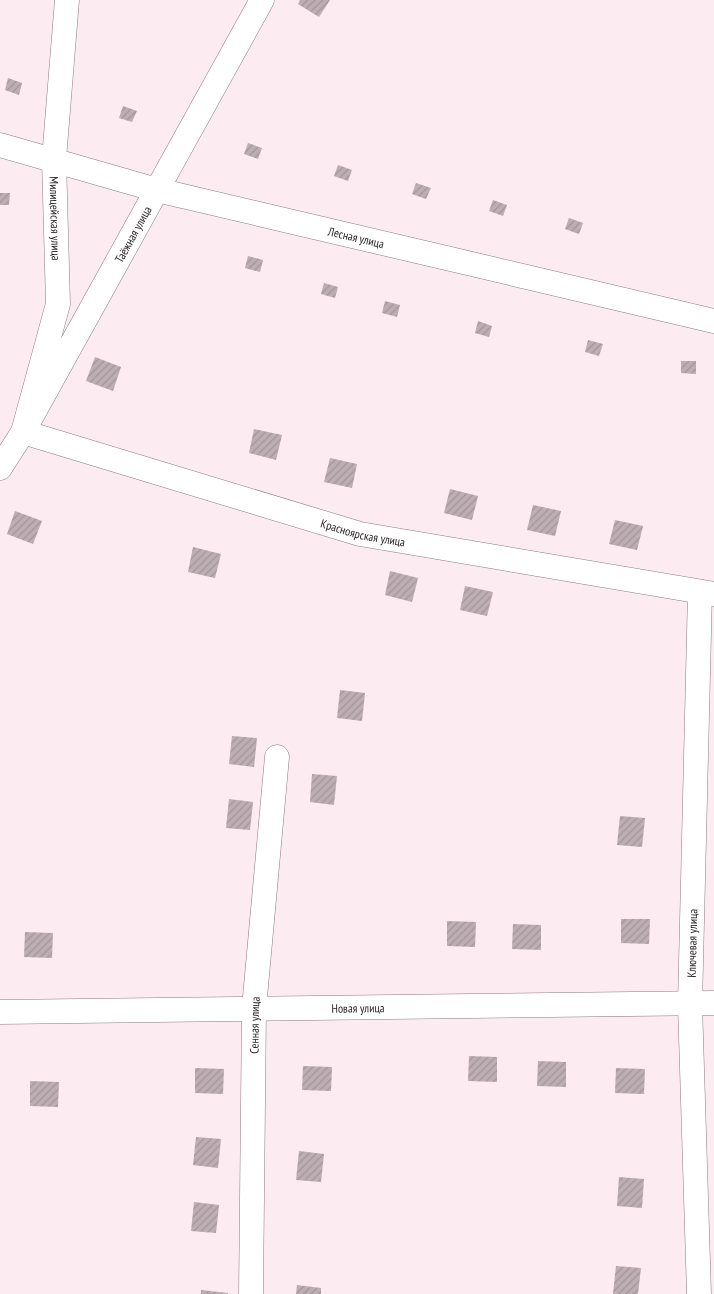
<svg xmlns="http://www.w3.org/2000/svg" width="714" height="1294" viewBox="0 0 714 1294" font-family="'PT Sans Narrow',sans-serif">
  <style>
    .building { fill: url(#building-hatch) }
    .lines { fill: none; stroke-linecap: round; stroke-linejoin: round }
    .minor-casing { stroke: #8a7c81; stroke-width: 25 }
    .minor { stroke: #fff; stroke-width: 24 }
    .labels { text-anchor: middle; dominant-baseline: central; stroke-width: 5; stroke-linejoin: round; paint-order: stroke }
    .street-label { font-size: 12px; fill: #231d1f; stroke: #fcebf1 }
  </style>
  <defs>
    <pattern id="building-hatch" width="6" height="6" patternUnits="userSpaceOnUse" patternTransform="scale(1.25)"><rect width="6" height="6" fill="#bdaeb3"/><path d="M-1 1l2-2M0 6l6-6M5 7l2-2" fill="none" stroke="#a2959a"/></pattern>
  </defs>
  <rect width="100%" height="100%" fill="#fcebf1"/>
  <g class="building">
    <polygon points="300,0 330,0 319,17 298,4"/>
    <polygon points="8,78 22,83 19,95 5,90"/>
    <polygon points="123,106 137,111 132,122 119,118"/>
    <polygon points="248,143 262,148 258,159 244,154"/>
    <polygon points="338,165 352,170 348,181 334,176"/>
    <polygon points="416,183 431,188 426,199 412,194"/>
    <polygon points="0,193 10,193 9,205 0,205"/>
    <polygon points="493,200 507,205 503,216 489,211"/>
    <polygon points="569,218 583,223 579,234 565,229"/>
    <polygon points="248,256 263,260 260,272 245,268"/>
    <polygon points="324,283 338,287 335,298 321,294"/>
    <polygon points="385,301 400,305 397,317 382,313"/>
    <polygon points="478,321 492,326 489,337 475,333"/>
    <polygon points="588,340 603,344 599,356 585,352"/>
    <polygon points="95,357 121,367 113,391 86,381"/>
    <polygon points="681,361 696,361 696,374 681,373"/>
    <polygon points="254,429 282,435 276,460 249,453"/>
    <polygon points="330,458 357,464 352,488 324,482"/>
    <polygon points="450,489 478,496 472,520 444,513"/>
    <polygon points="533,505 561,511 555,536 527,530"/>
    <polygon points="15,511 42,521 33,544 7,534"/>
    <polygon points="615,520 643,526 637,550 609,544"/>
    <polygon points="193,547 221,554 215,578 188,572"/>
    <polygon points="390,571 418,578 412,602 385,595"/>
    <polygon points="465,586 493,592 487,616 460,610"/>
    <polygon points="340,690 365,693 362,721 337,718"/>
    <polygon points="232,736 257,738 254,767 229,764"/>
    <polygon points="312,774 337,776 334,805 310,802"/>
    <polygon points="229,799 253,802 250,830 226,828"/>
    <polygon points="620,816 645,818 642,847 617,845"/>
    <polygon points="621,919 650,919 649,944 621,943"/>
    <polygon points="447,921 476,922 475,947 447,946"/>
    <polygon points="513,924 541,925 541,950 512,949"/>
    <polygon points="25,932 53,933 52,958 24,957"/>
    <polygon points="469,1056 497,1057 497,1082 468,1081"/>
    <polygon points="538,1061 566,1062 566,1087 537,1086"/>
    <polygon points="303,1066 332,1067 331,1091 302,1090"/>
    <polygon points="195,1068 224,1069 223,1094 195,1093"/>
    <polygon points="616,1068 645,1069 644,1094 615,1093"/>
    <polygon points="30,1081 59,1082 58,1107 30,1106"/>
    <polygon points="196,1137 221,1139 218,1168 193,1165"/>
    <polygon points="299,1151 324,1154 321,1182 296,1180"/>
    <polygon points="619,1177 644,1179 642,1208 617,1206"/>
    <polygon points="194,1202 219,1205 216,1233 191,1231"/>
    <polygon points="616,1266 641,1268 638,1294 613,1294"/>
    <polygon points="297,1285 321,1288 321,1294 296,1294"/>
    <polygon points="201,1290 228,1293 228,1294 201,1294"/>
  </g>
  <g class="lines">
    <g class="minor-casing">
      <g id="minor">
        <path id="s1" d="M 67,0 L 54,159 L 58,304 L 23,432 L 360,534 L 714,594"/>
        <path id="s2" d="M 0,145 L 157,190 L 714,321"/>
        <path id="s3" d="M 0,468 L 23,432 L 262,0"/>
        <path id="s4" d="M 0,1012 L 714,1003"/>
        <path id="s5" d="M 251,1294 L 254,1008 L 277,757"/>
        <path id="s6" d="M 699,1294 L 690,1004 L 700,592"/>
      </g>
    </g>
    <use href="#minor" class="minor"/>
  </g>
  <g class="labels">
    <g class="street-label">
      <text stroke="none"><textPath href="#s1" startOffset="219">Милицейская улица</textPath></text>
      <text stroke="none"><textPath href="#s3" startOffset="269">Таёжная улица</textPath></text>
      <text stroke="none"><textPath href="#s2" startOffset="368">Лесная улица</textPath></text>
      <text stroke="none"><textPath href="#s1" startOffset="792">Красноярская улица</textPath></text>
      <text stroke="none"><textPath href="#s6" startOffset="351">Ключевая улица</textPath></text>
      <text stroke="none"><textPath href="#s4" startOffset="358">Новая улица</textPath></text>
      <text stroke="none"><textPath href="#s5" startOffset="269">Сенная улица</textPath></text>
    </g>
  </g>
</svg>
